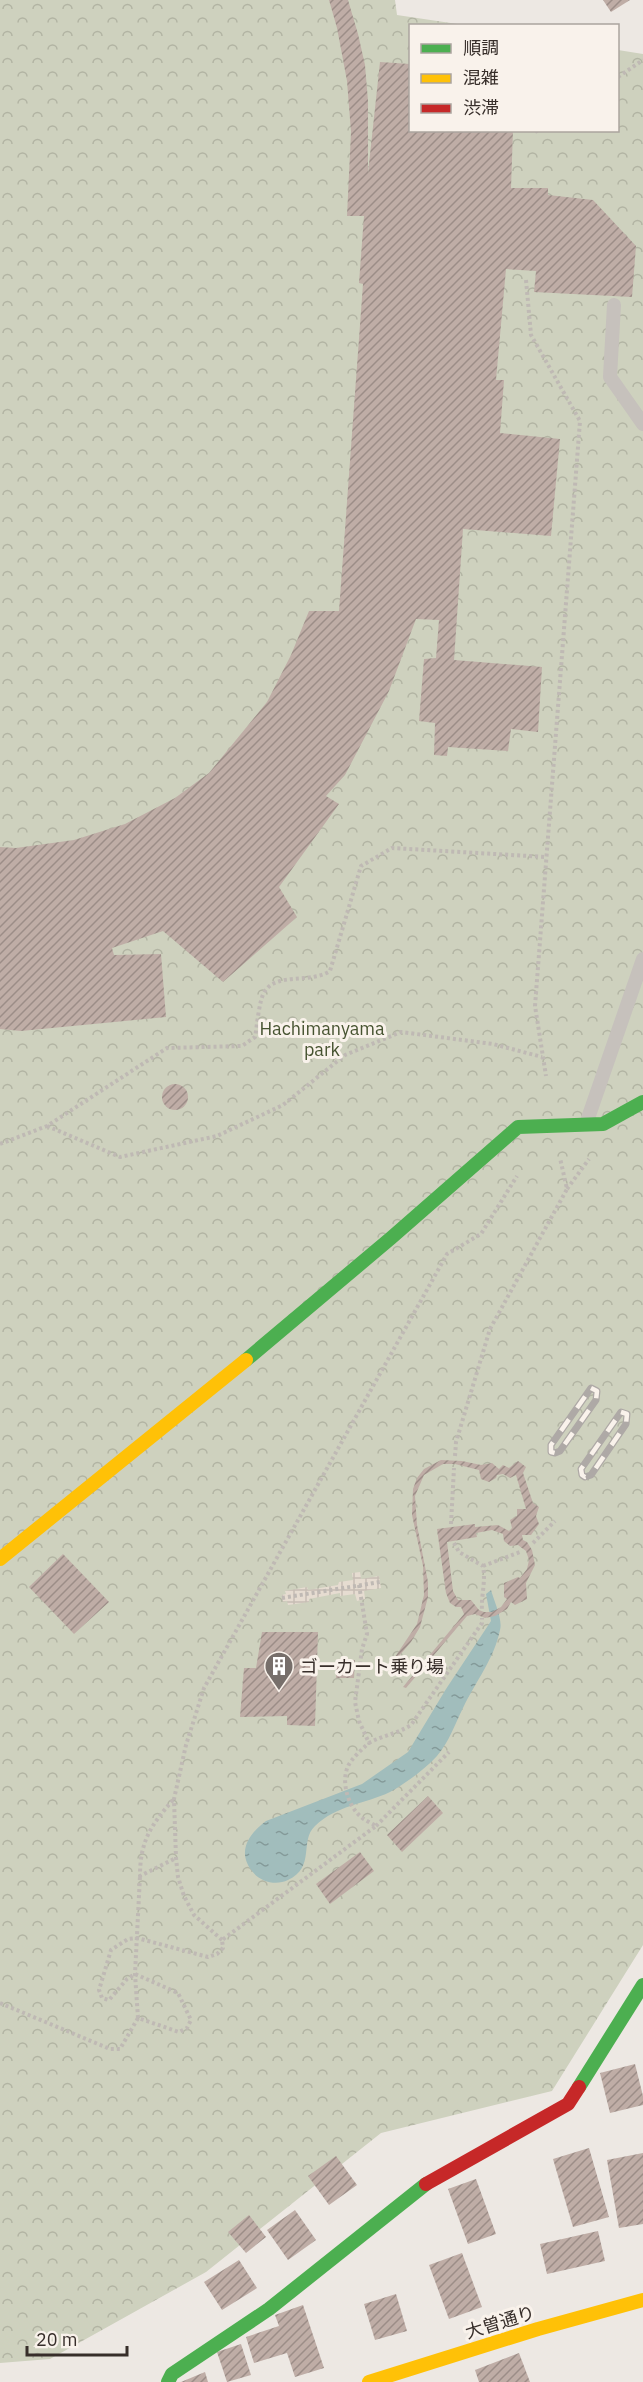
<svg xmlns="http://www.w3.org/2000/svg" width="643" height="2382" viewBox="0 0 643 2382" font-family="'IBM Plex Sans','Noto Sans JP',sans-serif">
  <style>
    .forest { fill: url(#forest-crowns) }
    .plaza { fill: url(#plaza-grid) }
    .water { fill: url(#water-ripples) }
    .building { fill: url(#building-hatch); fill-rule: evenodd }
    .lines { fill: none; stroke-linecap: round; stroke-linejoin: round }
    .path { stroke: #bfb9b4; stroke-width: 4; stroke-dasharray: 3 3; stroke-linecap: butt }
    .lane { stroke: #c6c1bc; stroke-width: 14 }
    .fast { stroke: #4caf50; stroke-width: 14 }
    .slow { stroke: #ffc107; stroke-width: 14 }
    .jam { stroke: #c62828; stroke-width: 14 }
    .rail-casing { stroke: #aea9a6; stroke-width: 7 }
    .rail { stroke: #f9f2eb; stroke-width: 4.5; stroke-dasharray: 14; stroke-linecap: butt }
    .labels { text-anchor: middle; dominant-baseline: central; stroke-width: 6; stroke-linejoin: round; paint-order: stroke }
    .park-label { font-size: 18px; fill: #465330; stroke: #f9f2eb }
    .poi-label { font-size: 18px; fill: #372e2a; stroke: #f9f2eb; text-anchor: start }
    .street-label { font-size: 18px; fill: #372e2a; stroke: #f9f2eb }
  </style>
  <defs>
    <pattern id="forest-crowns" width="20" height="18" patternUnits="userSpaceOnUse" patternTransform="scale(1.5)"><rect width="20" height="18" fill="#ced1be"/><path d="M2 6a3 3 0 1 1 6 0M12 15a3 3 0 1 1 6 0" fill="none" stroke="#b2b4a3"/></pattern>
    <pattern id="plaza-grid" width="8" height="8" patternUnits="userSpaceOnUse" patternTransform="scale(1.5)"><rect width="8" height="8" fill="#e6dcd1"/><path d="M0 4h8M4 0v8" fill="none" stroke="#c6bdb4"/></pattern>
    <pattern id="water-ripples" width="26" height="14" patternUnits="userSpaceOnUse" patternTransform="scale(1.5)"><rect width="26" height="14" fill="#a1bdbc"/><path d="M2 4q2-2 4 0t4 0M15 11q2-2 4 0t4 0" fill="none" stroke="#849a99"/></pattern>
    <pattern id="building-hatch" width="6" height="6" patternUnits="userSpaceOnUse" patternTransform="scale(1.5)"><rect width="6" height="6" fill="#bfada6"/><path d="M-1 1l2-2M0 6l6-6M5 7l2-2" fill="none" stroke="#9c8d87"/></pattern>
  </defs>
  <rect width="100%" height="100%" fill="#ede8e3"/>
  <polygon class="forest" points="0,0 395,0 397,15 464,25 410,26 410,130 618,130 618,50 643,54 643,1945 552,2091 381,2133 206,2272 50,2359 0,2363"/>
  <polygon class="plaza" points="360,1572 361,1579 379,1576 381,1588 364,1591 365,1599 357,1601 355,1594 340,1596 340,1593 309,1599 309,1602 288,1605 287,1601 283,1602 282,1595 286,1594 285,1591 307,1587 308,1590 338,1585 339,1582 353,1580 352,1573"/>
  <path class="water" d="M 491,1590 C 494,1601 503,1620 500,1630 C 494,1659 476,1681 463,1708 C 455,1724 449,1742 437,1756 C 424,1770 406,1783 390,1792 C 365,1804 337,1805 315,1826 C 299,1841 316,1867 288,1880 C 276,1886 260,1882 252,1871 C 236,1851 250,1833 266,1821 L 362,1784 L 408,1752 L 446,1689 L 491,1621 L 486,1594 Z"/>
  <g class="building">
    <polygon points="329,0 348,0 358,34 365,65 368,101 368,173 380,62 410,64 410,130 513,130 511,188 548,188 548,195 593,200 636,246 632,297 534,292 536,271 506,269 496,380 504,380 500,433 560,439 551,536 463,529 454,660 542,667 538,732 511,729 508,751 448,747 447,756 434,755 435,723 419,721 424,659 436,658 439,620 416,619 389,691 345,775 326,796 339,804 279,887 297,917 223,982 163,931 112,948 114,955 161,954 166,1017 21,1031 0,1029 0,847 16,848 74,840 125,824 175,798 209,773 267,702 291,655 309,611 339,611 363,284 359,283 364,216 347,216 351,132 347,81 337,28"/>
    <polygon points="603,0 630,0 611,12"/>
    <circle cx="175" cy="1097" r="13"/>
    <path d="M 441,1460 L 462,1461 L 481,1465 L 492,1463 L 499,1469 L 503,1465 L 509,1468 L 518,1461 L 526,1467 L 523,1473 L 533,1503 L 539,1507 L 536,1516 L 539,1524 L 531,1535 L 522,1535 L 523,1540 L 527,1542 L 532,1550 L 535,1565 L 526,1583 L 527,1599 L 515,1605 L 511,1602 L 507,1609 L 495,1616 L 485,1618 L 475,1614 L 467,1616 L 406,1688 L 403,1687 L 464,1614 L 461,1607 L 456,1607 L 450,1603 L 446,1593 L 437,1529 L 475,1524 L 475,1527 L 498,1525 L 509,1531 L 512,1528 L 510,1520 L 517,1516 L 517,1509 L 526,1509 L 516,1475 L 510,1478 L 503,1474 L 497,1475 L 496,1478 L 489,1482 L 481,1479 L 479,1470 L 455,1464 L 443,1464 L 424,1475 L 415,1496 L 417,1525 L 428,1582 L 428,1597 L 420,1627 L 411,1642 L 394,1662 L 393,1660 L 417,1624 L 424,1595 L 423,1566 L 412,1515 L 413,1489 L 417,1478 L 424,1469 ZM 492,1530 L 503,1534 L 504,1541 L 510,1546 L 518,1545 L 526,1551 L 529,1560 L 527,1569 L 520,1578 L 518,1577 L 504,1583 L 504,1597 L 507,1599 L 501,1607 L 492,1612 L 484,1612 L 479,1610 L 471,1600 L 458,1600 L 453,1591 L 447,1542 L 477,1537 L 476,1533 Z"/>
    <polygon points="63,1554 109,1602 74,1634 29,1587"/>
    <polygon points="262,1632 318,1632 315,1726 287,1725 287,1716 240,1717 244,1668 256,1668"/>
    <polygon points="337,1660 355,1660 354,1678 336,1678"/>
    <polygon points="428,1796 443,1813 402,1852 387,1835"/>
    <polygon points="360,1852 374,1871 330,1904 316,1884"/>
    <polygon points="635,2064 643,2096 643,2105 610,2113 600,2073"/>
    <polygon points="589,2148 609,2217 573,2227 553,2159"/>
    <polygon points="643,2153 643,2224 619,2228 607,2160"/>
    <polygon points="336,2156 357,2185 329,2205 308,2176"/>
    <polygon points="476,2179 496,2234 468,2244 448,2189"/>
    <polygon points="295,2210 316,2240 288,2260 267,2230"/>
    <polygon points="249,2215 266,2237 246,2253 228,2232"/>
    <polygon points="598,2231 605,2261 547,2274 540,2244"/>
    <polygon points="462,2253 482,2307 449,2319 429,2265"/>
    <polygon points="239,2260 257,2288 222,2310 204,2282"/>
    <polygon points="396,2294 407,2331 375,2340 364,2304"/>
    <polygon points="303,2305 324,2368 295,2377 287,2353 254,2363 246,2337 279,2326 275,2315"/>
    <polygon points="241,2344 251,2375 227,2382 217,2352"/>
    <polygon points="519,2353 530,2382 479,2382 475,2370"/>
    <polygon points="205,2372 208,2382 181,2382"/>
  </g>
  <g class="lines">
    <g class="path">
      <polyline points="618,77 643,60"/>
      <polyline points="535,132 538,130"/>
      <polyline points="526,280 531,335 580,421 535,1006 546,1076"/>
      <polyline points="47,1126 120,1157 217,1136 283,1105 345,1055 401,1032 493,1044 542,1057"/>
      <path d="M 0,1144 L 47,1126 L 167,1048 L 242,1046 L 255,1037 C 257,1027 259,999 265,991 C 278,972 310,984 330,971 L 361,866 L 392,848 L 546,857"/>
      <polyline points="567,1189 589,1159"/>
      <polyline points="455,1456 456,1442 490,1329 567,1189 560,1158"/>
      <polyline points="451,1524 454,1468"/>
      <path d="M 454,1543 L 459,1552 L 483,1566 C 486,1582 481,1595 482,1611"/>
      <polyline points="533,1543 555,1521"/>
      <polyline points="483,1566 520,1552"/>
      <path d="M 359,1585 L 367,1634 L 362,1649 L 355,1702 L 359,1721 L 369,1743 C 383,1735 397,1734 411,1725 L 482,1623 L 482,1618"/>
      <polyline points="282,1598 380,1582"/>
      <path d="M 173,1800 C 151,1825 140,1841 140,1876 L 176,1858"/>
      <polyline points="376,1826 449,1752"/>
      <polyline points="222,1940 194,1915 184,1896 178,1877 176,1858 174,1799 186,1745 204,1688 447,1254 481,1234 517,1176"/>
      <path d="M 0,2003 L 110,2049 L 120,2049 L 138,2018 L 179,2032 L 187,2028 L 191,2020 L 178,1993 L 135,1974 L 127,1979 L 109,2000 L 102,1998 L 99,1990 L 111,1950 L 128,1939 L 137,1938 L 208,1957 L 217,1954 L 223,1948 L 222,1940 L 376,1826 C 371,1823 364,1820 360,1816 C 346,1803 339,1775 352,1760 C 357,1754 363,1748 369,1743"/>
      <polyline points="138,2018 135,1974 140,1876"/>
    </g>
    <g class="lane">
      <polyline points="614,305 610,377 643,424"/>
      <polyline points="586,1124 643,959"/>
    </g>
    <g class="fast">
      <polyline points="246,1360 391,1238 518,1127 603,1124 643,1102"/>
      <polyline points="579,2087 643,1985"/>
      <polyline points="168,2382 172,2374 269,2309 426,2184"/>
    </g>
    <g class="slow">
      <polyline points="0,1559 246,1360"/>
      <polyline points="369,2382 538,2329 643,2300"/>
    </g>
    <polyline class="jam" points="426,2184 568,2104 579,2087"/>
    <g class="rail-casing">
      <g id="rail">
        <polygon points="591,1388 597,1391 596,1400 560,1451 555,1453 551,1452 551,1445"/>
        <polygon points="621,1412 627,1414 626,1424 591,1475 585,1477 582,1475 581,1469"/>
      </g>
    </g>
    <use href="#rail" class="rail"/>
  </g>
  <defs>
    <g id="building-pin" transform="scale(1.5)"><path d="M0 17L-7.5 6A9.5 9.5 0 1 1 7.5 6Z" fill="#776f6b" stroke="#f9f2eb"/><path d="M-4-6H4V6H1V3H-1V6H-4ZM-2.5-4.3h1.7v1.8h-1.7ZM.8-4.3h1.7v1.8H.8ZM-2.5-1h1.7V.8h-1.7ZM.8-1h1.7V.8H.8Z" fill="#fff"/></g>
  </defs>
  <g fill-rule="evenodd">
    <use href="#building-pin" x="279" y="1666"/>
  </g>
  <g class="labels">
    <g class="park-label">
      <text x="322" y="1028">Hachimanyama<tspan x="322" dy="21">park</tspan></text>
    </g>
    <g class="poi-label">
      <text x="300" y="1666">ゴーカート乗り場</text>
    </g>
    <g class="street-label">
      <text transform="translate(500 2322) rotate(-17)">大曽通り</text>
    </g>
  </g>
  <rect x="409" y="24" width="210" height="108" fill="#f9f2eb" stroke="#aba49e" stroke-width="1.5"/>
  <rect x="421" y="44" width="30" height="9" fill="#4caf50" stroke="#aba49e" stroke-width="1.5"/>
  <text x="463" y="54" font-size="18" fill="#372e2a">順調</text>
  <rect x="421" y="74" width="30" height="9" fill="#ffc107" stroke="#aba49e" stroke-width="1.5"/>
  <text x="463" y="84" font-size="18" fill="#372e2a">混雑</text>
  <rect x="421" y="104" width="30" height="9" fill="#c62828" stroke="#aba49e" stroke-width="1.5"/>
  <text x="463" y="114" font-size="18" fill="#372e2a">渋滞</text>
  <path d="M27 2346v9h100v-9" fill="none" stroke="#372e2a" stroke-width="3"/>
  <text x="36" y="2346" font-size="18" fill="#372e2a" stroke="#f9f2eb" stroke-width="4.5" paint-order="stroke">20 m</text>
</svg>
